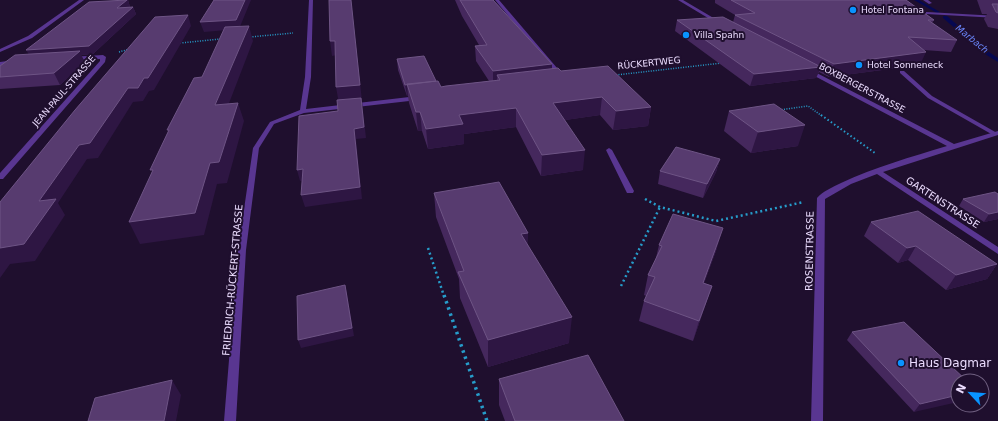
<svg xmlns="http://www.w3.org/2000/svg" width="998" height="421" viewBox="0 0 998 421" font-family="'DejaVu Sans',sans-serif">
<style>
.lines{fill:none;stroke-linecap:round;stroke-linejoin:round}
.stream{fill:#060851;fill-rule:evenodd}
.path-far3{stroke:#269cca;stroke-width:1.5;stroke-dasharray:1 1.5;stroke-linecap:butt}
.path-far2{stroke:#269cca;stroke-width:2;stroke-dasharray:1.5 2.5;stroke-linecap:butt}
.path-far1{stroke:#269cca;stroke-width:2.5;stroke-dasharray:2 3;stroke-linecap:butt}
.path{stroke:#269cca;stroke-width:3.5;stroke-dasharray:2.5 4;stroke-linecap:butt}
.service{fill:#593691;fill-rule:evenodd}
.minor{fill:#593691;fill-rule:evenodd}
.wall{fill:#45285d}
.shaded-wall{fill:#2e1643}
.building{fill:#573b6f;stroke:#6e5485}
.poi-dot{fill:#0993ff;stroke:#1f0f2e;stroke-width:1.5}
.labels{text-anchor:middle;stroke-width:4;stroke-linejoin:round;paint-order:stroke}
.far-poi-label{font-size:9px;fill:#ecddff;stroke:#1f0f2e;text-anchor:start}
.far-water-label{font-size:9px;font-style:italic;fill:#6b88ff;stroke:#1f0f2e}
.far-street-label{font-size:9px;fill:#ecddff;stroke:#1f0f2e}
.street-label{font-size:10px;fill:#ecddff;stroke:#1f0f2e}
.near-poi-label{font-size:12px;fill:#ecddff;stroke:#1f0f2e;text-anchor:start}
</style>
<rect width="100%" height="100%" fill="#1f0f2e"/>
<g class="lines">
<path class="stream" d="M914 0H919L940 12 937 13Z
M943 16H947L989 52 998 58V62L985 54 943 18Z"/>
<path class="path-far3" d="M250 37 293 33
M180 43 221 39
M119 52 130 49
M616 75 722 63
M779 110 808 106 822 116"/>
<path class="path-far2" d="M821 115 875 153"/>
<path class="path-far1" d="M645 199 660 207 716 221 804 202
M428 248 444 296
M621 286 660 207"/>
<path class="path" d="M444 295 487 421"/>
<path class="service" d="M900 71H904L932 96 997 133 998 134 993 135 928 98 900 73Z
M609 148 612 150 634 191 633 193H627L626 191 606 150Z"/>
<path class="minor" d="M79 0H84L32 38 0 52V49L28 36Z
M309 0H313L311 77 306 109 418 96 421 98 418 100 304 113 274 124 259 148 246 250 236 421H224L238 250 253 148 270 122 300 110 305 77Z
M495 0H499L563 75V77H559Z
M678 0H683L722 23 718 24Z
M923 0H928L932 3 929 4Z
M927 12 998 16V18L926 14V12Z
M103 55 106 57 105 62 3 179H0V173L100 61V59L73 60 71 59V57Z
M15 60 18 62 17 63 0 66V62Z
M809 69 954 144 998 131V135L883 172 998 247V254L877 174 851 184 825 199 823 421H811L817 198C823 191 833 187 841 183 875 167 911 157 947 146L807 72 806 71Z"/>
</g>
<path class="wall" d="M128 0 130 7H133L136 14 93 54 81 55 85 62 60 85 0 89V66L29 54Z
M455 0H493L552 64V69L561 71 651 107 648 126 613 130 600 115 565 120 583 170 541 176 516 127 464 134V144L428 149 422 131H418L409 103 408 96H407L398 70 397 59 436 81 441 87 489 81 476 61 475 46 479 45 462 16Z
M715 0H906L934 20 932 23 957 40 951 52 924 50 920 65 829 77 819 72 816 78 750 86 675 31 677 20 733 22 735 15 715 3Z
M977 0H998V29L988 27 984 19 987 14H982Z
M729 111 798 146 751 153 724 131Z
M720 159 716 172 703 198 658 184 660 171Z
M434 193 528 233 527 243 569 343 488 367 460 298 459 279 436 217Z
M998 194V219L984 222 959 206 963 199Z
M871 222 997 264 987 279 946 290 908 260 898 263 864 236Z
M659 245 717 248 704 283 712 286 693 341 639 321 644 301 646 296 644 295 648 275 655 262Z
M852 332 967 381 914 412 847 340Z
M499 379 624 421H505L499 405Z"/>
<path class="shaded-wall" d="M128 0 130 7 120 15 117 8Z
M245 0H251L239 29 204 32 200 22Z
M351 0 362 101 366 138 356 139 362 199 305 207 301 195 360 187 339 104 336 87Z
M133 7 136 14 93 54 81 55 85 62 60 85 54 73 31 58 26 50Z
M188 15 191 26 154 90 149 91 143 101 133 102 98 158 87 159 58 203 65 215 35 261 10 264 0 278V248L39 201 79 145 128 88Z
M249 26 253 41 221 124 215 105Z
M330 41H335L337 55 332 56Z
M926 52 920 65 829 77 834 64Z
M552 64V80L497 75V86H493V71Z
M821 67 816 78 750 86 754 74Z
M407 84 408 96H407L405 85Z
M602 97 600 115 552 122 553 103Z
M238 103 244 121 227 183 217 184 204 235 140 244 129 222 210 163Z
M651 107 648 126 613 130 616 111Z
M516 108V127L464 134V144L428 149 426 129 459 115Z
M416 112H420L422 131H418Z
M805 125 798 146 751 153 758 132Z
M585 150 583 170 541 176 542 155Z
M720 159 716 172 703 198 707 184Z
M303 169 306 180 300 181 297 170Z
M998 212V219L984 222 989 214Z
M723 228 717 248 697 303 703 283Z
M528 233 527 258 521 234Z
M916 246 908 260 898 263 907 248Z
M997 264 987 279 946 290 956 275Z
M345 285 347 293 354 336 301 348 298 340Z
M712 286 705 306 693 341 699 321Z
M572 317 569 343 488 367V340Z
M172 380 181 395 176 421H164Z
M958 395V402L914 412 920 404Z"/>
<path class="building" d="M127 0 117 8 133 7 89 46 26 50 89 2Z
M214 0H245L236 20 200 22Z
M329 0H351L360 85 336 87 335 41H330Z
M460 0H493L552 64 493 71 475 46 487 45Z
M731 0H906L934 20H928L957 40 908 37 926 52 834 64 735 15 755 13Z
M992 4H998V13L996 12Z
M188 15 148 78H144L138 88H128L90 143 79 145 39 201 56 199 24 244 0 248V202L75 110 155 17Z
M723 17 821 67 754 74 677 20Z
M249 26 215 105 238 103 219 162 210 163 195 213 129 222 153 170H150L169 130H167L194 78 202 77 225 27Z
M80 51 54 73 0 77V66L15 55Z
M424 56 436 81 405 85 397 59Z
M608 66 651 107 616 111 602 97 553 103 585 150 542 155 516 108 459 115 463 124 426 129 420 112H416L407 84 438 81 441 87 446 86 500 80 497 75 558 68 561 71Z
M361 98 364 127 354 129 360 187 301 195 303 169 297 170 299 116 338 111 337 100Z
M774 104 805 125 758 132 729 111Z
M676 147 720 159 707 184 660 171Z
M499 182 528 233 521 234 572 317 488 340 458 272 464 271 434 193Z
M995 192 998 194V212L989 214 963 199Z
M918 211 997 264 956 275 916 246 907 248 871 222Z
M673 214 723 228 703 283 712 286 699 321 644 301 655 277 648 275 662 246 659 245Z
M345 285 352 328 298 340 297 296Z
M904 322 967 381H958V395L920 404 852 332Z
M588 355 624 421H515L499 379Z
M172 380 164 421H88L95 398Z"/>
<g class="poi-dot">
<circle cx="853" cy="10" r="4"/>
<circle cx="686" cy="35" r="4"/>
<circle cx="859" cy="65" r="4"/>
<circle cx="901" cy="363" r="4"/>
</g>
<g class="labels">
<g class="far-poi-label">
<text x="861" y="13">Hotel Fontana</text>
<text x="694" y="38">Villa Spahn</text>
<text x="867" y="68">Hotel Sonneneck</text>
</g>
<g class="far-water-label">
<text transform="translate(972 39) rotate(39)" y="3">Marbach</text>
</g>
<g class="far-street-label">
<text transform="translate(649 63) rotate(-6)" y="3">RÜCKERTWEG</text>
<text transform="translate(862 88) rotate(28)" y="3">BOXBERGERSTRASSE</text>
<text transform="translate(64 91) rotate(-49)" y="3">JEAN-PAUL-STRASSE</text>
</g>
<g class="street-label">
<text transform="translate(943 202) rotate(33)" y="4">GARTENSTRASSE</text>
<text transform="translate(809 251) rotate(-89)" y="4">ROSENSTRASSE</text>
<text transform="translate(232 280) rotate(-85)" y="4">FRIEDRICH-RÜCKERT-STRASSE</text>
</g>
<g class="near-poi-label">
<text x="909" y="367">Haus Dagmar</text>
</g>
</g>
<g transform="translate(970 393) rotate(296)"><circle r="19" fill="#1f0f2e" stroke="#716182"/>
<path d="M0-3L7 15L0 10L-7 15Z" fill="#0993ff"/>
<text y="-6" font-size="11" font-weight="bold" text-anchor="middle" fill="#ecddff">N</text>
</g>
</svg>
